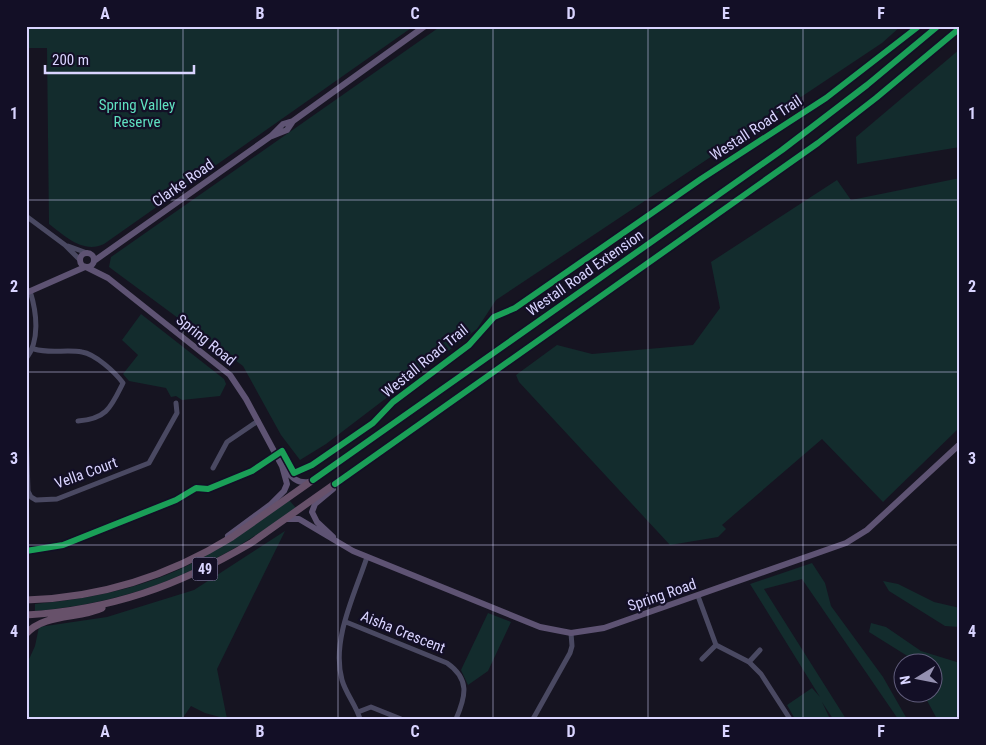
<svg xmlns="http://www.w3.org/2000/svg" width="986" height="745" viewBox="0 0 986 745" font-family="'Roboto Condensed',sans-serif">
<style>
.green{fill:#132c2d}
.lines{fill:none;stroke-linecap:round;stroke-linejoin:round}
.minor{stroke:#4a4962;stroke-width:5}
.major{stroke:#5e5373;stroke-width:6}
.highway{stroke:#67516a;stroke-width:7}
.cycleway-casing{stroke:#130f26;stroke-width:9}
.cycleway{stroke:#1a9f57;stroke-width:6}
.grid{fill:none;stroke:#d9d4ff;stroke-width:1;stroke-opacity:0.55}
.labels{text-anchor:middle;stroke-width:4.5;stroke-linejoin:round;paint-order:stroke}
.shield{fill:#130f26;stroke:#9e99be;stroke-width:1}
.shield-label{font-size:14px;font-weight:bold;fill:#d9d4ff}
.park-label{font-size:15px;fill:#5fe0c0;stroke:#130f26}
.street-label{font-size:15px;fill:#d9d4ff;stroke:#130f26}
.neatline{fill:none;stroke:#d9d4ff;stroke-width:2}
.grid-label{font-size:16px;text-anchor:middle;font-weight:bold;fill:#d9d4ff}
</style>
<rect width="100%" height="100%" fill="#161421"/>
<path class="green" d="M26 26H414L104 244C83 254 65 236 49 224L47 48H26Z
M441 26H901L882 43 496 300 477 329 326 444 300 460 281 435 243 366 109 267 111 257Z
M960 49V147L857 164 856 137Z
M960 178V427L883 502 822 439 722 525 726 529 718 537 670 545 519 382 516 375 557 345 592 354 693 345 720 308 711 262 837 180 851 200Z
M141 314 224 379 226 384 220 396 182 400 176 396 171 397 166 388 129 381 123 374 138 355 122 340Z
M289 500 296 508C212 568 138 602 35 611V604C95 598 157 586 210 553 237 537 263 518 289 500Z
M285 531 217 669 227 719 205 713 191 706 182 719H26V666L35 646 39 627 107 617 194 590Z
M812 563 825 583 831 606 883 677 907 719H898L802 579 764 589 846 719H833L822 702 830 719H795L787 705 812 688 820 697 750 584Z
M883 581 898 584 934 602 960 608V627L945 626 889 591Z
M488 613 511 622 488 671 468 685 461 670Z
M871 623 886 627 921 651 960 663V719H937L923 693 934 692V662H917L869 632Z"/>
<g class="lines">
<path class="minor" d="M26 216 65 245 80 260
M68 246 87 253
M34 349C50 354 66 349 82 352 95 354 115 372 123 383 111 407 107 419 78 421
M26 359C40 341 37 313 30 291
M26 430 28 491 31 497 36 500 57 499 149 463 177 413 176 403
M213 468 227 442 258 421
M698 596 716 645 749 662 761 674 790 719
M346 622 447 663C470 679 466 696 456 719
M702 659 716 645
M749 662 760 650
M358 712 371 707 401 719
M360 719C356 705 346 694 342 680 331 640 355 594 367 557
M533 719 570 653 572 646 571 633"/>
<path class="major" d="M272 136 287 130 293 121 425 26
M80 260a7 7 0 1 1 14 0a7 7 0 1 1-14 0Z
M94 261 271 136 283 124 293 121
M86 267 108 278 230 375 246 399 282 466 287 484 284 491 270 505 228 536
M26 293 85 267
M283 467C291 476 296 484 309 482
M286 519H299L353 551 540 627 571 633 604 628 846 543 867 530 960 444
M333 537 317 522 312 512 315 504 333 489"/>
<path class="highway" d="M26 600C100 598 169 576 232 537L782 150 867 85 938 26
M26 615C111 610 178 586 251 543L818 143 876 98 960 28
M26 634C44 613 79 619 102 608"/>
<defs>
<path id="cycleway" d="M313 480 782 150 867 85 938 26
M335 484 818 143 876 98 960 28
M26 551 63 545 176 500 196 488 208 489 252 471 282 451 294 473 312 465 373 423 393 402 469 345 494 317 515 308 701 179 826 98 919 26"/>
</defs>
<use href="#cycleway" class="cycleway-casing"/>
<use href="#cycleway" class="cycleway"/>
</g>
<path class="grid" d="M183 26V719M338 26V719M493 26V719M648 26V719M803 26V719M26 200H960M26 372H960M26 545H960"/>
<g class="labels">
<rect class="shield" x="192.5" y="557.5" width="25" height="23" rx="4"/>
<g class="shield-label">
<text x="205" y="574">49</text>
</g>
<g class="park-label">
<text x="137" y="110">Spring Valley<tspan x="137" dy="17">Reserve</tspan></text>
</g>
<g class="street-label">
<text transform="translate(756 128) rotate(-33)" y="5">Westall Road Trail</text>
<text transform="translate(183 183) rotate(-35)" y="5">Clarke Road</text>
<text transform="translate(585 273) rotate(-35)" y="5">Westall Road Extension</text>
<text transform="translate(206 340) rotate(39)" y="5">Spring Road</text>
<text transform="translate(425 361) rotate(-39)" y="5">Westall Road Trail</text>
<text transform="translate(86 473) rotate(-20)" y="5">Vella Court</text>
<text transform="translate(662 595) rotate(-19)" y="5">Spring Road</text>
<text transform="translate(403 632) rotate(22)" y="5">Aisha Crescent</text>
</g>
</g>
<rect width="986" height="745" fill="none" stroke="#130f26" stroke-width="55"/>
<g transform="translate(918 678) rotate(260)"><circle r="24" fill="#130f26" stroke="#625e7d"/>
<path d="M0-4L9 19L0 12L-9 19Z" fill="#9591b1"/>
<text y="-8" font-size="14" font-weight="bold" text-anchor="middle" fill="#d9d4ff">N</text>
</g>
<path d="M45 65v8h149v-8" fill="none" stroke="#d9d4ff" stroke-width="2.5"/>
<text x="52" y="65" font-size="15" fill="#d9d4ff" stroke="#130f26" stroke-width="4" paint-order="stroke">200 m</text>
<rect x="28" y="28" width="930" height="690" class="neatline"/>
<g class="grid-label">
<text x="105" y="19">A</text>
<text x="260" y="19">B</text>
<text x="415" y="19">C</text>
<text x="571" y="19">D</text>
<text x="726" y="19">E</text>
<text x="881" y="19">F</text>
<text x="14" y="119">1</text>
<text x="972" y="119">1</text>
<text x="14" y="292">2</text>
<text x="972" y="292">2</text>
<text x="14" y="464">3</text>
<text x="972" y="464">3</text>
<text x="14" y="637">4</text>
<text x="972" y="637">4</text>
<text x="105" y="737">A</text>
<text x="260" y="737">B</text>
<text x="415" y="737">C</text>
<text x="571" y="737">D</text>
<text x="726" y="737">E</text>
<text x="881" y="737">F</text>
</g>
</svg>
